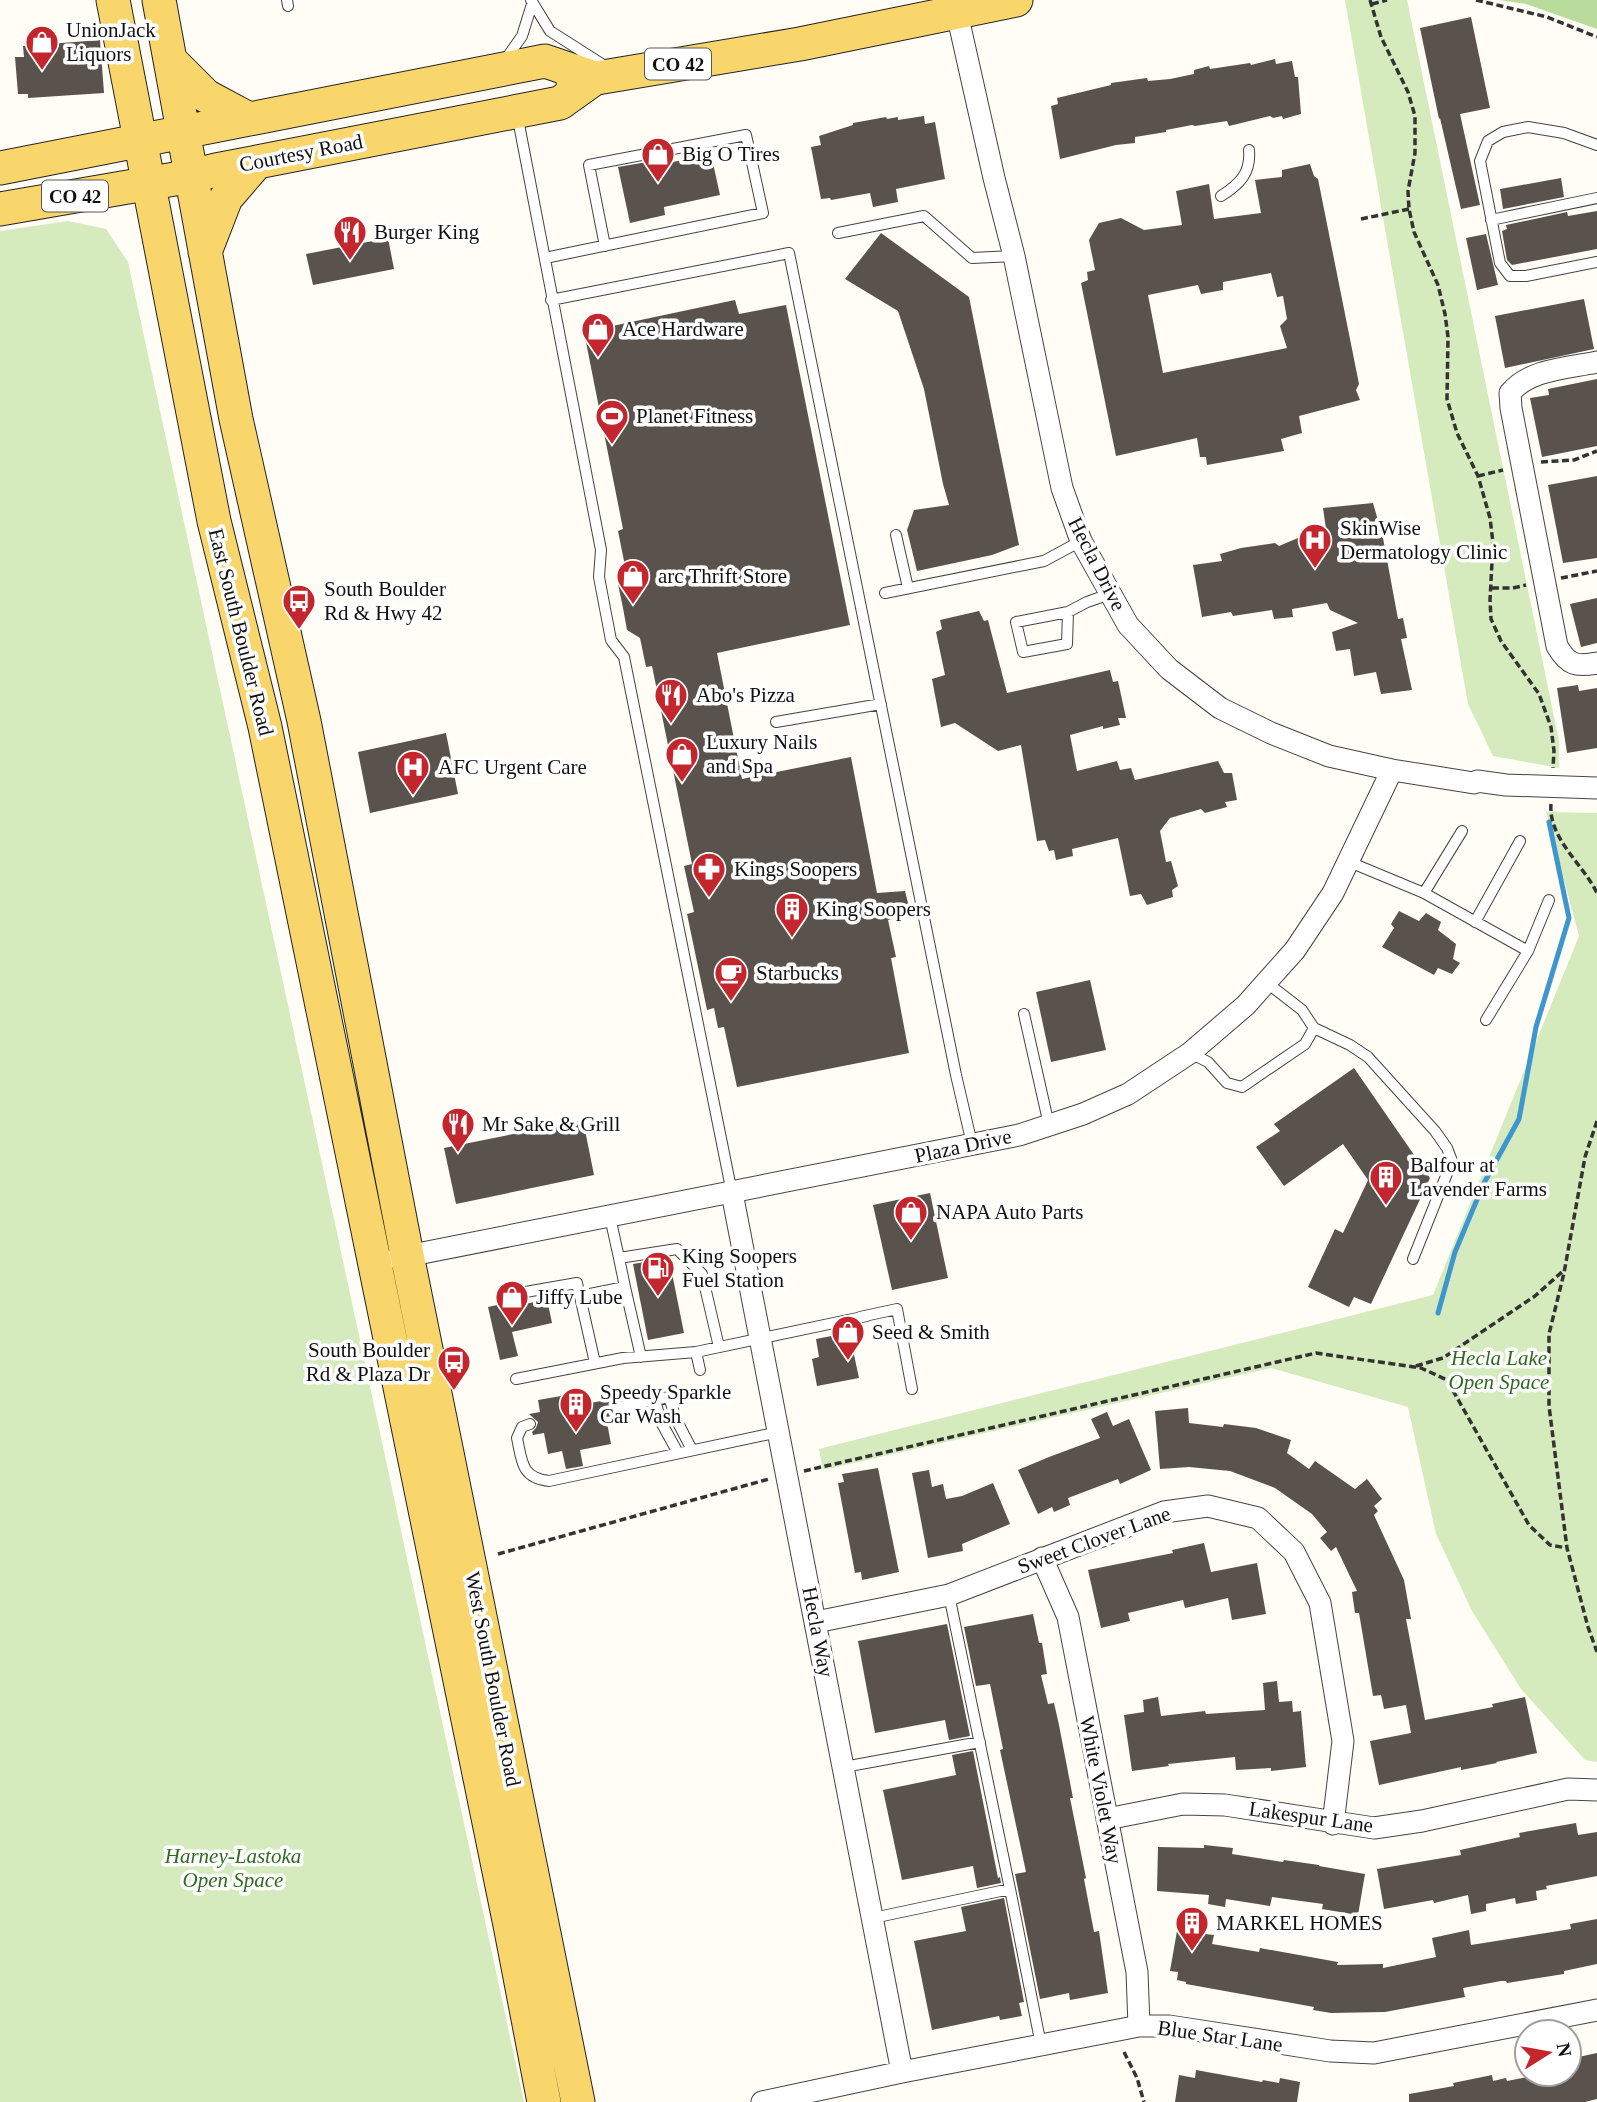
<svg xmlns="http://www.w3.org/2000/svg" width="1597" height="2102" viewBox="0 0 1597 2102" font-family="'Times New Roman',serif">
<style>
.green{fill:#d5ebbd}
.forest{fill:#b9dc9c}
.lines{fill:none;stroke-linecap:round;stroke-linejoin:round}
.stream{stroke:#3f96cf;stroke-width:5}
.building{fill:#5a524d;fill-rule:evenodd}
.service-casing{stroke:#444;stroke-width:12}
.minor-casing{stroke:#444;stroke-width:23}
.primary-casing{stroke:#222;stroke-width:35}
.path{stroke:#333;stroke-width:3.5;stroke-dasharray:7 3.5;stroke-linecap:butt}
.service{stroke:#fff;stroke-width:10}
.minor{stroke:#fff;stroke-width:21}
.primary{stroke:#f9d66b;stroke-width:33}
.labels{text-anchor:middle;stroke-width:7;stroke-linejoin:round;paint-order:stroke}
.shield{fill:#fff;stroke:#585858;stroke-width:2}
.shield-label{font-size:19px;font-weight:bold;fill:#111}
.poi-label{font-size:21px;fill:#111;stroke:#fff;text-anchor:start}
.street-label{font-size:21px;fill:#111;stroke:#fff}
.park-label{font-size:21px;font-style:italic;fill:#2f6b1f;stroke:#fff}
</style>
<rect width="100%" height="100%" fill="#fffdf5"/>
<path class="green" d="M1345 0H1407L1559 741V768L1493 756 1468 704Z
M68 221 106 229 128 262 524 2102H0V231Z
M1546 812 1597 813V1762L1585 1760 1521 1689 1472 1611 1436 1534 1408 1407 1271 1368 823 1470 819 1449 1433 1295 1579 936Z"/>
<path class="forest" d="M1499 0H1597V29L1526 4Z"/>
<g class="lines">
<path class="stream" d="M1438 1313 1455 1252 1484 1183 1519 1119 1536 1027 1569 918 1549 822"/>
</g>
<path class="building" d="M1471 17 1490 108 1460 114 1480 205 1461 209 1440 118 1439 119 1420 28Z
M100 40 104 93 28 98V94H18L15 57H24L23 46Z
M1275 59 1276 64 1292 61 1295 77H1298L1301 114 1283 119 1282 116 1273 118 1270 116 1229 126 1227 121 1195 126 1192 125 1166 130V132L1135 137V143L1116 145 1060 159 1051 106 1058 104 1057 98 1111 85V83L1147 78 1148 81 1170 79 1194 74V70L1209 66 1210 69 1250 63 1251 65Z
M924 116 925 124 935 122 945 179 896 189 898 202 873 207 870 193 831 200 830 198 821 199 811 147 821 145 819 136 853 125V123L886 117 887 119 898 117V120Z
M711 154 720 195 664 207 665 215 630 223 618 167 653 161 654 166Z
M1310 164 1314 176 1318 179 1359 384 1356 390 1360 400 1299 416 1302 433 1281 439 1284 451 1207 465 1206 457H1200L1197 438 1116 456 1081 283 1088 280 1087 272 1095 270 1089 240 1099 223 1121 218 1144 230 1182 225 1176 191 1209 184 1214 219 1261 213 1255 180 1282 177V170ZM1271 273 1277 297 1283 296 1287 319 1280 326 1287 348 1163 373 1148 295 1198 285 1201 294 1223 290V282Z
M1561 178 1564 197 1503 209 1500 189Z
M1597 211V249L1512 265 1507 260 1502 231 1507 229 1506 225 1567 212 1568 216Z
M881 233 969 297 1019 545 992 555 917 571 907 530 914 510 949 505 943 484 924 389 898 311 845 279Z
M1486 234 1498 285 1477 290 1466 238Z
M388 238 394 269 313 285 306 254Z
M1584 299 1594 349 1505 368 1495 316Z
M735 300 739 314 786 305 850 625 717 653 742 779 851 757 877 893 905 891 911 915 888 920 896 957 891 958 909 1053 737 1087 724 1027 718 1028 714 1008 707 1010 687 914 694 912 684 866 692 864 652 666 646 667 640 638 627 630 623 608 618 584 626 571 618 531 623 529 584 332Z
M1597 379V446L1542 457 1530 398 1549 395 1548 389Z
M1597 476V558L1563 563 1548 485Z
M1373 503 1383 538 1398 619 1403 618 1407 638 1401 639 1412 690 1381 694 1376 672 1354 676 1350 649 1336 651 1332 632 1358 623 1330 610 1327 603 1292 609 1293 617 1274 619 1272 610 1233 616 1231 612 1202 617 1193 565 1222 561 1220 554 1241 548 1275 543 1279 546 1298 538 1327 536 1323 508Z
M1597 598V643L1581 647 1570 604Z
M979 611 984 621 988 620 1007 693 1110 670 1113 682 1118 681 1126 718H1118L1120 725 1103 729V726L1070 735 1077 771 1117 761 1120 770 1131 768 1135 780 1218 761 1224 773H1232L1237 800 1225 802 1227 807 1205 813 1201 809 1170 818 1160 831 1166 862 1171 861 1178 886 1172 890 1173 897 1147 905 1141 894 1130 896 1118 838 1072 849 1073 856 1056 860 1054 850 1049 851 1045 840 1037 841 1021 745 998 751 955 723 941 727 932 679 945 675 936 632 942 629 940 620Z
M1578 685 1579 691 1597 688V748L1567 753 1557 688Z
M446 733 458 794 370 813 358 752Z
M1399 911 1419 921 1426 913 1441 922 1438 930 1456 944 1453 959 1460 963 1452 974 1438 968 1434 975 1382 947 1394 928 1391 924Z
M1090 980 1106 1050 1051 1062 1036 992Z
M1354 1068 1430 1178 1371 1304 1354 1297 1349 1307 1308 1287 1335 1229 1343 1233 1368 1180 1343 1144 1284 1186 1256 1147 1280 1131 1274 1124Z
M583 1120 594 1175 456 1204 444 1148Z
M930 1193 948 1278 892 1290 873 1205Z
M669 1258 684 1333 648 1340 633 1264Z
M547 1299 552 1323 512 1332 518 1356 500 1360 488 1307 506 1303 508 1308Z
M852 1332 855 1350H853L859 1378 817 1386 812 1359 819 1357 816 1339Z
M567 1395 569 1407 617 1398 612 1404 611 1408 614 1413 618 1415 606 1417 611 1444 580 1450 583 1466 566 1469 562 1451 548 1454 544 1433 533 1435 532 1432 536 1428 538 1422 529 1414 540 1412 538 1400Z
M1188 1408 1189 1423 1223 1427 1224 1424 1256 1428 1291 1440 1287 1453 1309 1469 1315 1461 1355 1489 1367 1479 1382 1499 1374 1506 1378 1511 1374 1515 1404 1580 1411 1619H1406L1425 1720 1493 1707 1492 1704 1525 1697 1537 1753 1496 1762 1497 1763 1461 1770V1767L1379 1785 1370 1741 1411 1733 1406 1705 1384 1709 1381 1695 1373 1696 1359 1613H1355L1352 1592 1357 1591 1336 1547 1331 1551 1320 1538 1327 1532 1312 1514 1275 1488 1230 1471 1189 1467 1160 1469 1155 1411Z
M1107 1412 1113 1426 1129 1419 1151 1470 1120 1484 1118 1479 1068 1498 1070 1505 1054 1512 1052 1507 1038 1514 1018 1470 1049 1457 1100 1438 1091 1419Z
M878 1468 899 1572 862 1580 861 1572 855 1573 838 1483 844 1482 842 1474Z
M929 1470 932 1487 943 1484 946 1499 962 1496 993 1483 1010 1524 962 1544 963 1551 928 1558 912 1473Z
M1204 1543 1211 1572 1257 1563 1266 1614 1232 1620 1228 1598 1185 1608 1183 1600 1128 1613 1130 1621 1101 1628 1088 1570 1173 1553 1172 1550Z
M1033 1614 1039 1643H1042L1047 1674 1041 1675 1048 1704 1054 1703 1059 1725 1073 1798H1070L1086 1878 1084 1879 1094 1932 1099 1931 1108 1993 1070 2000 1069 1993 1040 1999 1015 1874 1026 1872 1000 1750 1003 1749 990 1684 976 1686 964 1627Z
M947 1624 970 1736 949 1740 945 1720 875 1733 858 1641Z
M1277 1681 1279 1702 1292 1701 1293 1712 1301 1711 1306 1767 1271 1771V1768L1236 1770 1235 1757 1168 1764 1169 1766 1132 1771 1124 1715 1144 1712 1143 1700 1158 1697 1161 1716 1205 1711 1206 1714 1265 1710 1263 1683Z
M973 1751 998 1878 1000 1877 1001 1883 977 1888 973 1866 902 1880 883 1790 956 1775 952 1755Z
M1576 1823 1578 1835 1597 1832V1876L1546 1886 1547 1889 1536 1891 1537 1900 1516 1904 1515 1898 1486 1904V1911L1471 1914 1468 1895 1434 1903 1433 1900 1384 1909 1377 1869 1461 1855 1460 1850 1520 1837 1519 1833Z
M1204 1845 1233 1848 1232 1854 1283 1862 1284 1860 1319 1865V1866L1365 1874 1358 1915 1322 1909 1323 1904 1272 1897 1270 1906 1226 1899 1225 1907 1208 1904 1209 1895 1157 1891 1158 1847 1204 1848Z
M1004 1898 1024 2002 1019 2003 1022 2016 1000 2020 999 2016 932 2030 914 1941 966 1931 961 1907Z
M1597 1919V1964L1564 1971V1974L1507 1983 1506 1981H1501L1463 1988 1465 1997 1385 2012 1331 2013 1313 2010 1314 2007 1186 1984V1982L1177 1980 1178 1972 1170 1971 1177 1931 1214 1935 1212 1944 1259 1952 1260 1948 1338 1962 1337 1965 1383 1964V1968L1436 1957 1432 1938 1469 1930 1471 1945 1571 1929 1570 1924Z
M1597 2053V2099L1585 2102H1409V2094L1454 2086 1453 2083 1492 2075 1493 2081 1506 2078 1507 2081 1542 2074H1569V2059Z
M1196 2070 1262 2082 1263 2080 1279 2083 1280 2078 1300 2082 1297 2102H1175L1179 2075 1195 2078Z"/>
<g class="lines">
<defs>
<path id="service" d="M287 0 288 6
M531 0 550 31 608 68
M503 63 522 36 532 4
M517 114 601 550 599 577 611 640 624 657 732 1193
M1597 145 1564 133 1528 127 1503 132 1488 141 1480 161 1500 263 1510 276H1526L1597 262
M1221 196C1240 184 1251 173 1249 150
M1491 220 1597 198
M838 233 924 216 972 258 1014 256
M545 258 763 213 746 135 589 165 605 246
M551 300 789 253 956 1075 972 1144
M896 535 908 588
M885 593 1044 561 1081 541
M1068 612 1067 644 1023 652 1016 622 1068 612 1087 602 1110 594
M776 722 881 704
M1347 861 1424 893 1528 951 1486 1020
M1424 893 1462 831
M1475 922 1520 841
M1528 951 1549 900
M1024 1014 1049 1125
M1314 1028 1350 1045 1368 1057 1435 1131 1447 1148 1452 1161 1413 1259
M1190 1053 1208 1062 1227 1083 1242 1087 1305 1044 1314 1028 1302 1010 1266 982
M610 1217 619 1258 677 1249 702 1274 719 1347
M619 1258 625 1287
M514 1294 577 1283 595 1363
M580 1296 625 1287 641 1357
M860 1317 897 1309 912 1389
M696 1352 700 1370
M516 1379 623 1358 696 1352 867 1316
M655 1400 661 1422 678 1453
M619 1407 669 1397 676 1419 692 1450
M530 1424 522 1427 517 1438C522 1461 521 1478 549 1481L779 1432
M949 1595 1010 1889
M844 1767 980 1742
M873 1918 1010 1889 1041 2045"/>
<path id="minor" d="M954 0 994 178 1014 256 1062 488 1081 541 1128 625 1169 669 1220 708 1271 733 1329 756 1392 770 1474 783 1477 781 1506 785 1597 788
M1597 362C1569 368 1529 369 1510 393L1511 408 1557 646C1568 665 1576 667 1597 663
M732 1193 902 2072
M397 1258 1019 1135 1083 1114 1128 1094 1190 1053 1246 1005 1295 950 1333 893 1392 770
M1042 1558 1068 1617 1137 1972 1139 2026
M816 1622 949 1595 1164 1512 1208 1506 1258 1518 1294 1552 1320 1603 1343 1741 1333 1824
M1107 1819 1183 1804 1225 1805 1374 1828 1422 1821 1568 1789 1597 1790
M762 2102 902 2072 1139 2026H1169L1330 2051 1374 2053 1597 2010"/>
<path id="primary" d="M113 0 214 521 265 727 510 1925 544 2102
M159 0 236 419 304 721 407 1255 578 2102
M171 61 206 96 249 119
M573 82 800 44 1016 0
M0 168 545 61 595 78
M0 209 192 176 216 170 560 103 595 78
M205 252 226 198 257 162"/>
</defs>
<use href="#service" class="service-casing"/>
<use href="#minor" class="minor-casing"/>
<use href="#primary" class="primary-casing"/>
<path class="path" d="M1370 0 1381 37 1408 92 1415 116V153L1408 191 1409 209 1414 232 1438 285 1445 314 1448 337 1447 399 1457 433 1478 476 1490 518 1493 543 1490 600 1491 619 1501 641 1539 694 1551 727 1554 751 1553 768
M1476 0 1547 17 1597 37
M1372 4 1387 0
M1361 219 1409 209
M1541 462 1574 460 1597 451
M1478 476 1503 470
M1561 578 1597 571
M1492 588H1513L1526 585
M1551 804C1548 838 1583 864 1597 893
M1597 1121 1585 1157 1564 1273 1549 1334V1406L1567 1548 1588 1627 1597 1652
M1416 1366 1443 1358 1535 1296 1563 1271
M804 1471 1316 1353 1421 1368 1447 1380 1529 1525 1550 1545 1567 1548
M498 1554 769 1479
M1124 2052 1137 2078 1144 2102"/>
<use href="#service" class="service"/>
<use href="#minor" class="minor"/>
<use href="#primary" class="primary"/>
</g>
<defs>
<symbol id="shop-pin" viewBox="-11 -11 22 30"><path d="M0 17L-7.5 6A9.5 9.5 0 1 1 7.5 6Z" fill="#c4262e" stroke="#fff"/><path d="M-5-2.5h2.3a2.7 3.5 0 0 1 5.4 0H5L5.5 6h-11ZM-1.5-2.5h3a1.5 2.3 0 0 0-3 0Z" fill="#fff"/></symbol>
<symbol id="restaurant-pin" viewBox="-11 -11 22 30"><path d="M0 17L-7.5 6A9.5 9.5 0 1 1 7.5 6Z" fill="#c4262e" stroke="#fff"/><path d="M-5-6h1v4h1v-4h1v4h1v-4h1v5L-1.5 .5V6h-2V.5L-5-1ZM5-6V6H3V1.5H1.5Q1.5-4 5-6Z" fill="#fff"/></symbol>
<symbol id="stadium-pin" viewBox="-11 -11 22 30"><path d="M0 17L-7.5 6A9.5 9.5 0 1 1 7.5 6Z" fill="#c4262e" stroke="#fff"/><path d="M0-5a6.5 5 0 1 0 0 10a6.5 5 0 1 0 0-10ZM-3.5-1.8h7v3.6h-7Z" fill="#fff"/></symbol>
<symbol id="hospital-pin" viewBox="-11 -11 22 30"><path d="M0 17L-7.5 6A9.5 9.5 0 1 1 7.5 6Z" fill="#c4262e" stroke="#fff"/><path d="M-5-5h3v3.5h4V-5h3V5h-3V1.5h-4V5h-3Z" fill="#fff"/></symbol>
<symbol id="bus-pin" viewBox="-11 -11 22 30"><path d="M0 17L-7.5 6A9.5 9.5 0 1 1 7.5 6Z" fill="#c4262e" stroke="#fff"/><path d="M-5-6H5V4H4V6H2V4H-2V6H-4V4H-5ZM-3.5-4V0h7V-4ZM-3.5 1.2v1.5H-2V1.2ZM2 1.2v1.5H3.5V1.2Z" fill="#fff"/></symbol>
<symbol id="pharmacy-pin" viewBox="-11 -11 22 30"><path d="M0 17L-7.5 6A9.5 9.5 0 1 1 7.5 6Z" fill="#c4262e" stroke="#fff"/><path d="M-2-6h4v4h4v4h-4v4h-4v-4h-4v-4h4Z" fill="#fff"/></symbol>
<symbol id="building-pin" viewBox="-11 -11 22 30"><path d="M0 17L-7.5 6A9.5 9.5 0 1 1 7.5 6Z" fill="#c4262e" stroke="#fff"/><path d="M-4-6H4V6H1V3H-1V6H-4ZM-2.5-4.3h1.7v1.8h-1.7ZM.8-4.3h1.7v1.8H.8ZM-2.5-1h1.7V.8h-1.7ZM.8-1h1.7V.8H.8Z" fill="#fff"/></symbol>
<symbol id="cafe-pin" viewBox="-11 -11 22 30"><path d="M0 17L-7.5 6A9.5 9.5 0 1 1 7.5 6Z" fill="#c4262e" stroke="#fff"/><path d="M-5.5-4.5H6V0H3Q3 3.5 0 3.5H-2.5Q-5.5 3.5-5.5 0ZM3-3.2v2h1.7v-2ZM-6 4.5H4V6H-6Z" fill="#fff"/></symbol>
<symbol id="fuel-pin" viewBox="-11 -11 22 30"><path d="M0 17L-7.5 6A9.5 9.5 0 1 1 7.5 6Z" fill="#c4262e" stroke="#fff"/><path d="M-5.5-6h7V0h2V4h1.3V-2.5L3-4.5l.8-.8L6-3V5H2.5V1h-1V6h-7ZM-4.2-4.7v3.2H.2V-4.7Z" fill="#fff"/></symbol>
</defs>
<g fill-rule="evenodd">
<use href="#shop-pin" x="23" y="23" width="38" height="52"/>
<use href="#shop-pin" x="639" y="135" width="38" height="52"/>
<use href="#restaurant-pin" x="331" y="213" width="38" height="52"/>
<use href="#shop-pin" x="579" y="310" width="38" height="52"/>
<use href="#stadium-pin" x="593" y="397" width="38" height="52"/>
<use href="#hospital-pin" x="1296" y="521" width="38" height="52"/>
<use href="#shop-pin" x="614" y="557" width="38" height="52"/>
<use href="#bus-pin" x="280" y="582" width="38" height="52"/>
<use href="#restaurant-pin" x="652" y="676" width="38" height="52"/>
<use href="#shop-pin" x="663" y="735" width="38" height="52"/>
<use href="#hospital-pin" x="394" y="748" width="38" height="52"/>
<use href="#pharmacy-pin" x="690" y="850" width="38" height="52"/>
<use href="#building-pin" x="773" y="890" width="38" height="52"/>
<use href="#cafe-pin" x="712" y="954" width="38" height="52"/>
<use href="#restaurant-pin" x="439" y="1105" width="38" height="52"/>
<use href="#building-pin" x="1367" y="1158" width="38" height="52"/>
<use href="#shop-pin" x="892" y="1193" width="38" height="52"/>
<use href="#fuel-pin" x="639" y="1249" width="38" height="52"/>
<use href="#shop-pin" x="493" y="1278" width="38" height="52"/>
<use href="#shop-pin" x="829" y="1313" width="38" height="52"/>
<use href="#bus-pin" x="435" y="1343" width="38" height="52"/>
<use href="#building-pin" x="557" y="1385" width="38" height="52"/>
<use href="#building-pin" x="1173" y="1904" width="38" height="52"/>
</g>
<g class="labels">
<g class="shield">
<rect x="645" y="48.5" width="66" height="31" rx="5"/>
<rect x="42" y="180.5" width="66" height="31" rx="5"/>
</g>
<g class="shield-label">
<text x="678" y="71">CO 42</text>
<text x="75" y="203">CO 42</text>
</g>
<g class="poi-label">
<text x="66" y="37">UnionJack<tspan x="66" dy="24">Liquors</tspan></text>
<text x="682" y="161">Big O Tires</text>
<text x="374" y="239">Burger King</text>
<text x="622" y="336">Ace Hardware</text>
<text x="636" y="423">Planet Fitness</text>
<text x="1340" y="535">SkinWise<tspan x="1340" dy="24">Dermatology Clinic</tspan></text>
<text x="658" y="583">arc Thrift Store</text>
<text x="324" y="596">South Boulder<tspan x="324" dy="24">Rd &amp; Hwy 42</tspan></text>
<text x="696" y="702">Abo's Pizza</text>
<text x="706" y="749">Luxury Nails<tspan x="706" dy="24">and Spa</tspan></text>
<text x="438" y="774">AFC Urgent Care</text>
<text x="734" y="876">Kings Soopers</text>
<text x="816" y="916">King Soopers</text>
<text x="756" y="980">Starbucks</text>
<text x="482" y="1131">Mr Sake &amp; Grill</text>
<text x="1410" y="1172">Balfour at<tspan x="1410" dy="24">Lavender Farms</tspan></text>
<text x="936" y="1219">NAPA Auto Parts</text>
<text x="682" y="1263">King Soopers<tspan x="682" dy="24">Fuel Station</tspan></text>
<text x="536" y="1304">Jiffy Lube</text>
<text x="872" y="1339">Seed &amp; Smith</text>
<text x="430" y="1357" text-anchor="end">South Boulder<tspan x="430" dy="24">Rd &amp; Plaza Dr</tspan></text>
<text x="600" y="1399">Speedy Sparkle<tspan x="600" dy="24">Car Wash</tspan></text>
<text x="1216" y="1930">MARKEL HOMES</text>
</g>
<g class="street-label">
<text transform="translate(301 153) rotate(-11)" y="7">Courtesy Road</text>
<text transform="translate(1097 564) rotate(63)" y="7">Hecla Drive</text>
<text transform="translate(241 632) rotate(76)" y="7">East South Boulder Road</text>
<text transform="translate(963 1146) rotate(-12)" y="7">Plaza Drive</text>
<text transform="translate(1094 1540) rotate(-20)" y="7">Sweet Clover Lane</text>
<text transform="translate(818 1632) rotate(79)" y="7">Hecla Way</text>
<text transform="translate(493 1679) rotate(79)" y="7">West South Boulder Road</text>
<text transform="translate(1101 1790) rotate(79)" y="7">White Violet Way</text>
<text transform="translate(1311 1817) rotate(8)" y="7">Lakespur Lane</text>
<text transform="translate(1220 2036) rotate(8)" y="7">Blue Star Lane</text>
</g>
<g class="park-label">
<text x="1499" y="1365">Hecla Lake<tspan x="1499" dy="24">Open Space</tspan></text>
<text x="233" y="1863">Harney-Lastoka<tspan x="233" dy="24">Open Space</tspan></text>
</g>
</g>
<g transform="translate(1548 2053) rotate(79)"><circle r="33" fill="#ffffff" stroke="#a0a0a0" stroke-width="2"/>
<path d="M0-5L12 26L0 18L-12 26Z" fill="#c4262e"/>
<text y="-10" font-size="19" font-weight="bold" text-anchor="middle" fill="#111111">N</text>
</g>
</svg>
